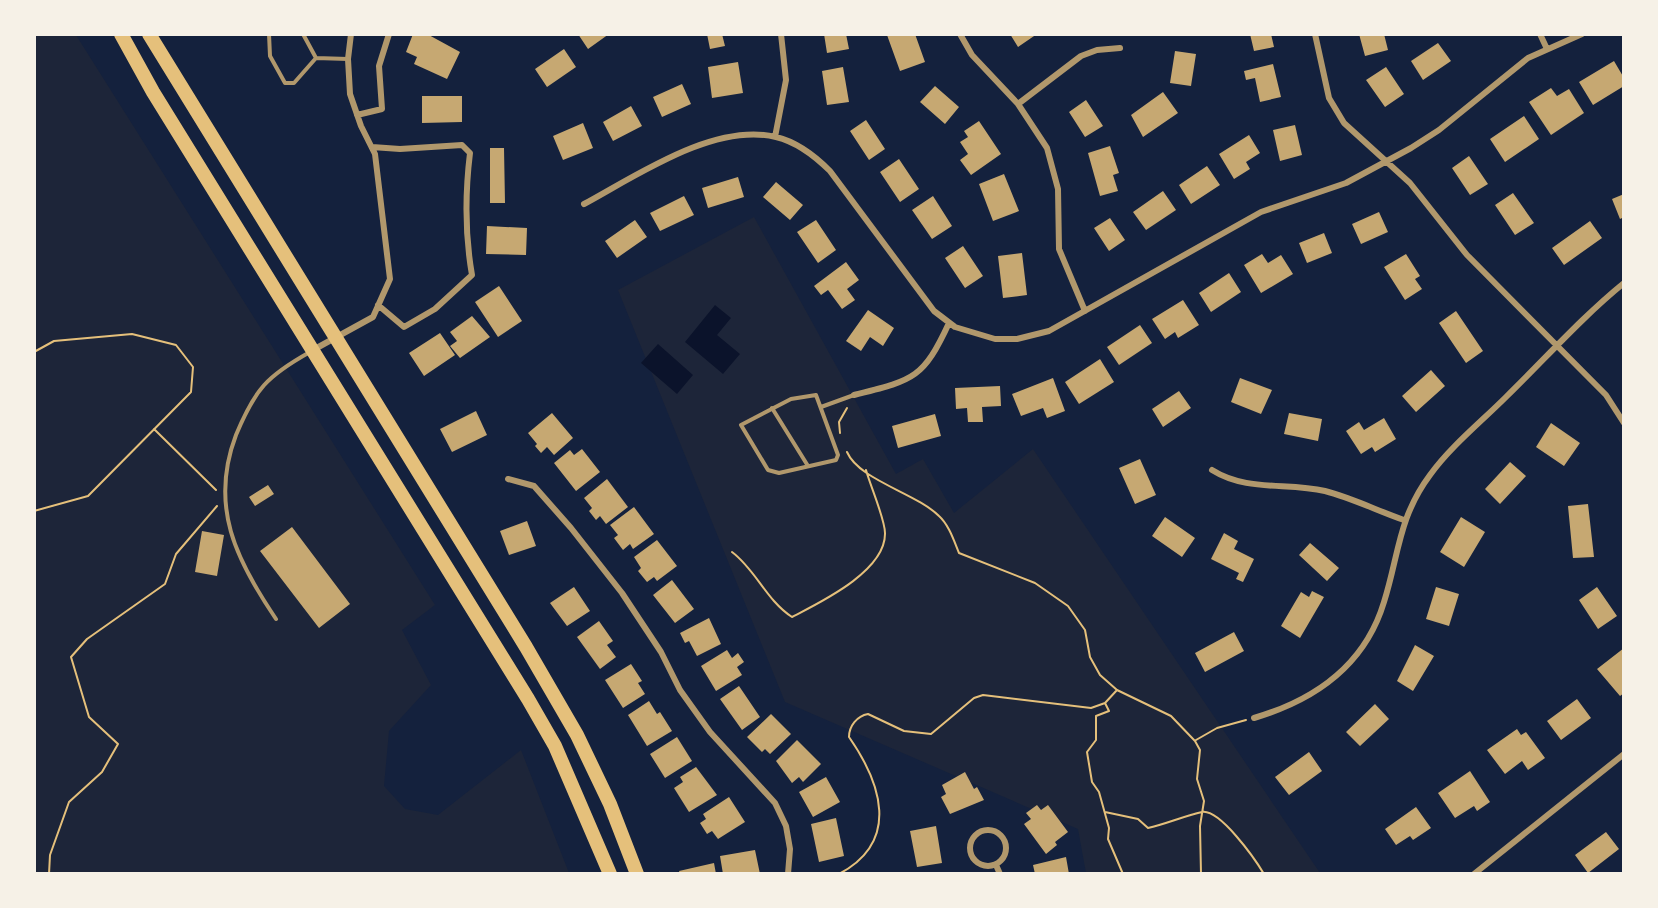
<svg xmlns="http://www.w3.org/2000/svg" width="1658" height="908" viewBox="0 0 1658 908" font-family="'Source Serif 4',serif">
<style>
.green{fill:#1d2539}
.water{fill:#0b132b}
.building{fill:#c6a872}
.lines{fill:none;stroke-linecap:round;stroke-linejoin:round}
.path{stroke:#e5c07b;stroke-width:2}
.service{stroke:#b1986c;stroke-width:4}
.minor{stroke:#b1986c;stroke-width:6}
.primary{stroke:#e5c07b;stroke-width:14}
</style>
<rect width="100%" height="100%" fill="#14213d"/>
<path class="green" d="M34 35H76L435 605 402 630 431 685 389 731 384 786 405 809 438 815 521 750 569 873H35Z
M754 217 896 474 923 459 954 513 1033 449 1320 873H1086L1078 829 785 702 618 290Z"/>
<path class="water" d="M715 305 731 318 717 335 740 354 723 374 685 342Z
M658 344 693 375 677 394 641 363Z"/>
<path class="building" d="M413 34H427L460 52 447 79 414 64 417 57 406 52Z
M578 34H609L588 49Z
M707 34H722L725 46 710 49Z
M824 34H846L849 49 827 53Z
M915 34 925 62 900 71 887 35Z
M1010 34H1037L1018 47Z
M1250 34H1271L1274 47 1254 51Z
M1359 34H1384L1388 50 1365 56Z
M1438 43 1451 61 1423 80 1411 61Z
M564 49 576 67 547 87 535 69Z
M1175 51 1196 54 1191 86 1170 83Z
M1614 61 1624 78V86L1593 105 1579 82Z
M738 62 743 93 712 98 708 67Z
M1273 64 1281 97 1260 102 1255 78 1246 80 1244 71Z
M843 67 849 102 827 105 822 71Z
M1386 67 1404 94 1385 107 1366 80Z
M682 84 691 104 662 117 653 97Z
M935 86 959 107 945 124 920 102Z
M1551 88 1557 96 1569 89 1584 113 1551 135 1529 102Z
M1163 92 1178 113 1143 137 1131 115Z
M422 96H462V122L422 123Z
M1086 100 1103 126 1085 137 1069 112Z
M631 106 642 126 613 141 603 122Z
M1524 116 1539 139 1505 162 1490 139Z
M866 120 885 149 869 160 850 131Z
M979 121 1001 154 971 175 960 160 968 154 960 142 968 137 964 131Z
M583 123 593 148 563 160 553 136Z
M1295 125 1302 155 1280 161 1273 130Z
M1249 135 1260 153 1246 162 1250 169 1234 179 1219 154Z
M1110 146 1119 173 1113 175 1118 191 1100 196 1088 153Z
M490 148H504L505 203H490Z
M1469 156 1488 184 1470 195 1452 168Z
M899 159 919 189 900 202 880 172Z
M1207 166 1220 185 1191 204 1179 185Z
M1004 174 1019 211 993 221 979 184Z
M738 177 744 197 708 208 702 188Z
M776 182 803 205 790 220 763 197Z
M1163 191 1176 210 1146 230 1133 212Z
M1513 193 1534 223 1515 235 1495 205Z
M1624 194V217L1620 219 1612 199Z
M684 196 694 215 660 231 650 213Z
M933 196 952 226 932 239 912 210Z
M1379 212 1388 232 1361 244 1352 224Z
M1110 218 1125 240 1109 251 1094 228Z
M635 220 647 237 617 258 605 241Z
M816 220 836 250 818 263 797 232Z
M1590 221 1602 238 1564 265 1552 248Z
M487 226 527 228 526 255 486 254Z
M1324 233 1332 253 1307 263 1299 243Z
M963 246 983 276 965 288 945 258Z
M1022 253 1027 295 1003 298 998 256Z
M1262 254 1268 263 1281 255 1293 274 1261 293 1244 265Z
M1406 254 1420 276 1415 279 1422 289 1405 300 1384 267Z
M846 262 859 280 847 289 855 300 842 309 828 290 821 295 814 286Z
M1229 273 1241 292 1211 312 1199 293Z
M499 286 522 321 498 337 475 302Z
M1183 300 1199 325 1178 338 1175 332 1165 339 1152 319Z
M868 310 894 328 883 346 870 337 861 351 846 341Z
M1456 311 1483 351 1466 363 1439 323Z
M472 316 490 337 460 358 450 346 457 341 450 332Z
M1140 325 1152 343 1119 365 1107 347Z
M440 333 455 355 424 376 409 353Z
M1100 359 1114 382 1079 404 1065 382Z
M1431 370 1445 386 1416 412 1402 396Z
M1053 378 1065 411 1047 418 1043 408 1021 416 1012 394Z
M1240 378 1272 390 1261 414 1231 402Z
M1000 386 1001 406 982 407 983 422H968L967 408 956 409 955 388Z
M1179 391 1191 408 1163 427 1152 409Z
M476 411 487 435 452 452 440 429Z
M552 413 573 438 554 455 547 447 541 453 535 446 537 444 528 433Z
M1289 413 1322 419 1318 441 1284 434Z
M935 414 941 436 898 448 892 426Z
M1384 418 1396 439 1375 452 1372 447 1361 454 1346 431 1359 422 1364 430Z
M1551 423 1580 443 1564 466 1536 447Z
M582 449 600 472 576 491 554 463 570 450 574 455Z
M1140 459 1156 495 1135 504 1119 468Z
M1510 462 1526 476 1500 504 1485 489Z
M607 479 628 507 606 524 600 516 596 520 589 511 592 508 584 498Z
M268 485 274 494 255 506 249 497Z
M1588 504 1594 557 1573 558 1568 506Z
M634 507 654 534 633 549 630 544 623 550 614 538 618 535 610 525Z
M1165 517 1195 538 1182 557 1152 536Z
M1461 517 1485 532 1464 567 1440 552Z
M527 521 536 546 509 555 500 531Z
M292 527 350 604 319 628 260 551Z
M202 531 224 535 217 576 195 572Z
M1224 533 1238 541 1234 549 1254 559 1243 582 1236 579 1239 573 1211 559Z
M657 540 677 566 657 581 654 577 647 582 638 571 641 568 634 557Z
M1310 543 1339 568 1327 581 1299 555Z
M672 580 694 609 675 623 653 595Z
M574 587 590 611 567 626 550 603Z
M1436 587 1459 594 1449 626 1426 619Z
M1597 587 1617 616 1598 629 1579 600Z
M1312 591 1324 597 1300 638 1281 626 1301 592 1309 597Z
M709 618 721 644 697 656 689 641 685 643 680 633Z
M599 621 613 641 607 645 616 657 600 669 577 637Z
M1234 632 1244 651 1205 672 1195 653Z
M1415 645 1434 656 1413 691 1397 681Z
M1624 648V693L1620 696 1597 669Z
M727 650 732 658 738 653 744 662 737 667 742 675 716 691 701 666Z
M631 664 642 681 638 683 645 694 623 708 605 680Z
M739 686 760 717 742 730 720 699Z
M1577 699 1591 718 1561 740 1547 721Z
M649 701 657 714 660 712 672 731 647 746 628 715Z
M1375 704 1389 719 1360 746 1346 732Z
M771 714 791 734 770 754 765 749 762 752 747 737Z
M1517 729 1521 735 1526 732 1545 758 1528 770 1522 761 1505 774 1487 750Z
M677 737 692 761 665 778 650 754Z
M797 740 821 764 803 782 799 777 792 783 776 761Z
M1309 752 1322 771 1289 795 1275 777Z
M696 767 717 795 689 812 674 788 683 782 680 777Z
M1470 771 1490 802 1477 811 1474 806 1455 818 1438 793Z
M965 772 974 789 977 787 984 800 950 814 941 797 946 794 942 785Z
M826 777 840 802 813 817 799 792Z
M729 797 745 822 718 839 712 831 707 834 700 823 706 819 703 814Z
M1037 805 1041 810 1048 805 1068 832 1055 842 1057 845 1046 854 1024 824 1031 819 1026 813Z
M1416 807 1431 828 1413 840 1410 836 1396 845 1385 829Z
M836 818 844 856 819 862 811 824Z
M936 826 942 863 917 867 910 831Z
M1606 832 1619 849 1588 873 1575 855Z
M755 850 760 874H723L720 856Z
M1066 857 1069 874H1035L1033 865Z
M714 863 716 874H680L679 871Z"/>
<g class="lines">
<path class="path" d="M34 352 54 341 132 334 176 345 193 367 191 392 88 496 34 511
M154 429 216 490
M840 433 839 422 847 408
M847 452C859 480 916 493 939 516 949 525 954 541 959 553L1035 583 1068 606 1085 630 1090 657 1100 675 1117 690 1171 716 1195 741 1200 750 1197 779 1204 801 1200 826 1201 874
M732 552C756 570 766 600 792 617 821 602 886 571 885 533 885 519 870 485 866 470
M1105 703 1109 711 1096 716V740L1087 752 1092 782 1099 792 1109 828 1108 839 1123 874
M1196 740 1217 728 1246 720
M1105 812 1138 819 1148 828C1166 824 1184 816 1202 812 1220 809 1255 859 1264 874
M34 872 37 874
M49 874 50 855 69 802 102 772 118 744 89 717 71 657 87 639 165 584 176 554 217 506
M839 874C901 841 881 783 849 737 849 726 857 716 868 714L904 731 931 734 974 698 983 695 1091 708 1105 703 1117 690"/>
<path class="service" d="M269 34 270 56 285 83H294L316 58
M303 34 316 58
M316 58 348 59
M816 395 838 455 836 460 779 473 768 470 741 425 791 399Z
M821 407 854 395
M772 408 808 466
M276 619C236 560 209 506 236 435 255 389 267 376 310 352"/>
<path class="minor" d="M960 34 972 55 1018 104 1047 148 1058 189 1059 249 1085 311
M1315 34 1329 98 1344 123 1410 183 1467 255 1606 395 1624 423
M1540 34 1547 49
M1018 104 1081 56 1097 50 1120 48
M357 115 382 109 379 66 389 34
M775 137 786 80 781 34
M372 147 400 149 462 145 470 153C465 194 465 235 472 275L435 309 404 327 378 305
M584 204C636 176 714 122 776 137 797 142 815 156 830 171L934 311 955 327 995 339H1017L1049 331 1261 212 1346 183 1411 148 1439 130 1528 58 1582 34
M313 350 373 317 390 279 375 154 361 126 350 94 348 59 351 34
M854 395C914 380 923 379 949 323
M1212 470C1247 492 1287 482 1325 491 1352 498 1378 511 1404 520
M508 479 534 486 571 528 622 593 661 652 680 690 710 732 775 803 786 826 790 849 788 874
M1254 718C1315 700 1365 665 1384 602 1399 555 1398 518 1430 475 1451 446 1481 422 1506 397 1545 359 1582 317 1624 283
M970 848a18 18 0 1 1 36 0a18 18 0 1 1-36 0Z
M996 865 1000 874
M1474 874 1624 754"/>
<path class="primary" d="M121 34 153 92 528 699 555 746 610 874
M149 34 526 647 577 735 610 804 637 874"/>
</g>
<rect width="1658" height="908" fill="none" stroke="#f6f1e7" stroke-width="72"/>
</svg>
